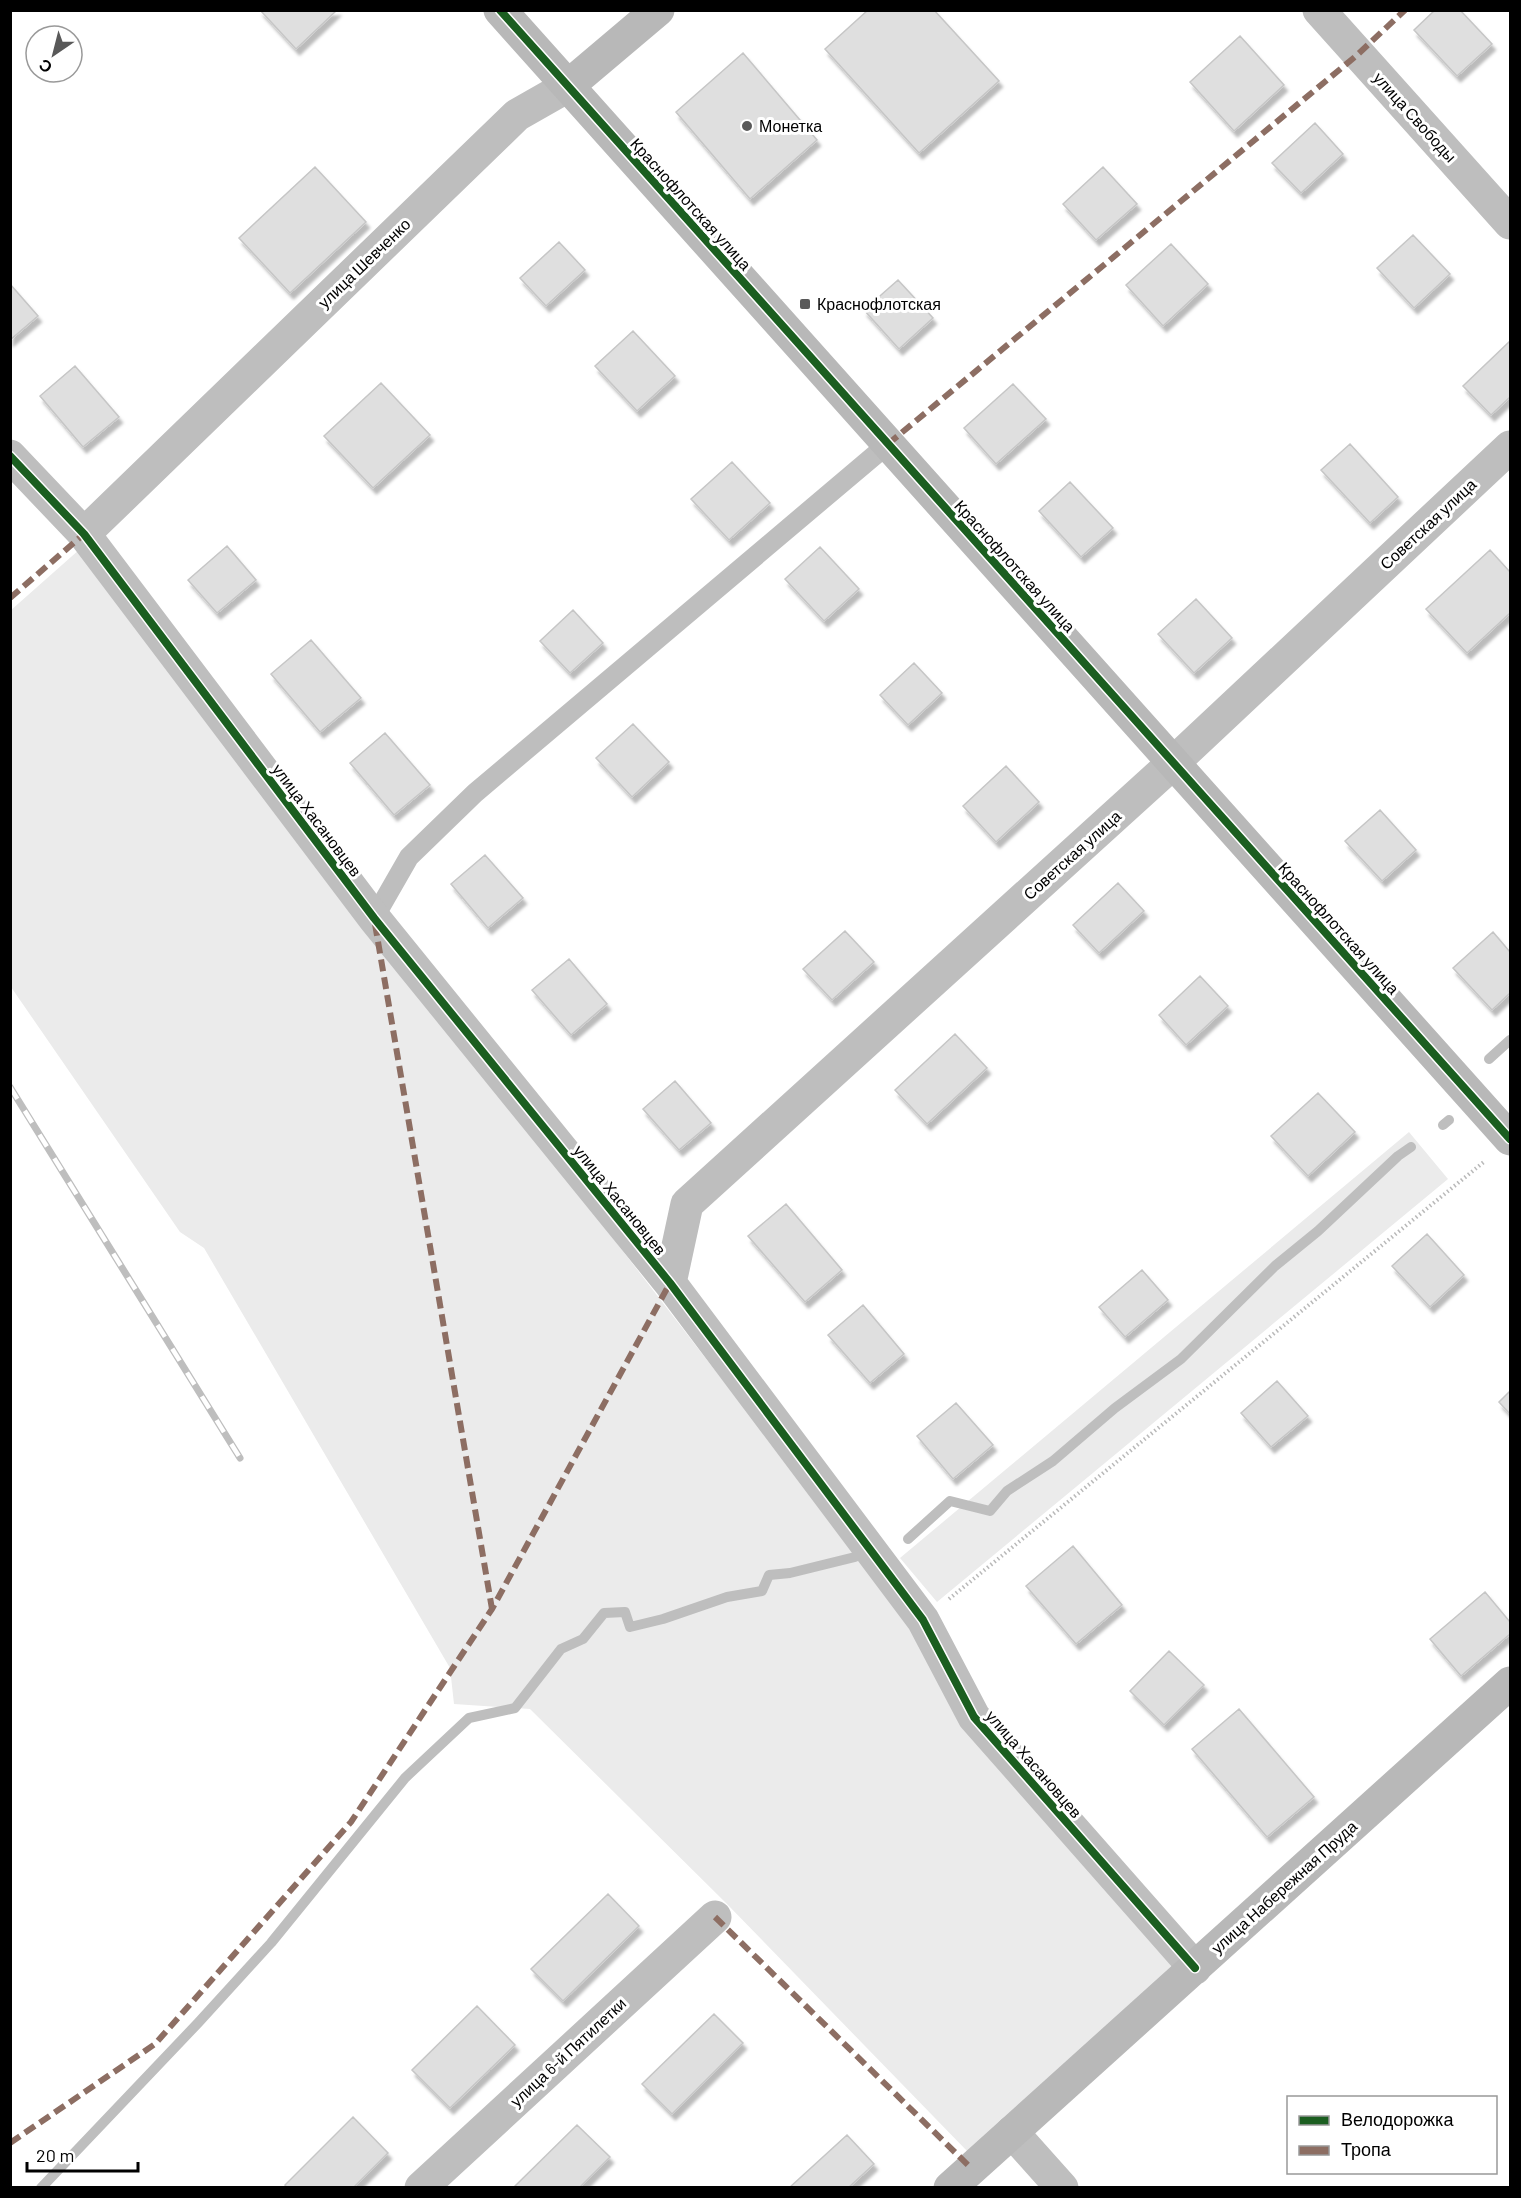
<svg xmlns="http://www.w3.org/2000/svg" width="1521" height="2198" viewBox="0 0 1521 2198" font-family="Barlow,sans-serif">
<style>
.green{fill:#ebebeb}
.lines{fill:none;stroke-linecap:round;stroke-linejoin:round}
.stream{stroke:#bebebe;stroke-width:10}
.building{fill:#dfdfdf;stroke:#c6c6c6;stroke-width:1.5;filter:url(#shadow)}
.path{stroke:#b9b9b9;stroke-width:4;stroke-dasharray:1.5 3;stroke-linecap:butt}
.lane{stroke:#bebebe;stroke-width:20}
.street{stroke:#bebebe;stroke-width:33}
.secondary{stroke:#b8b8b8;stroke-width:33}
.rail-casing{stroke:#bebebe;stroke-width:7}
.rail{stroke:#fff;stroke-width:4.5;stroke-dasharray:14;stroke-linecap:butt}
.quiet{stroke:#8d6e63;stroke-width:6;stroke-dasharray:12 6;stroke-linecap:butt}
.cycleway-casing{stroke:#fff;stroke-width:11}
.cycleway{stroke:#1b5e20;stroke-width:8}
.poi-dot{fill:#595959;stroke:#fff;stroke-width:2}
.labels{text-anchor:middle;stroke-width:6;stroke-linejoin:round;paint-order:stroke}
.street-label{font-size:16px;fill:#000;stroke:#fff}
.poi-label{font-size:16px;fill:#000;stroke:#fff;text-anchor:start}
</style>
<defs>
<filter id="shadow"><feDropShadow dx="3.5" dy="6" stdDeviation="1.5" flood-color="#0004"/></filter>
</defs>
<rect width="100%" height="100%" fill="#fff"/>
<path class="green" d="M80 549 915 1629 1182 1958 968 2152 726 1903 530 1709 454 1704 450 1668 204 1248 180 1232 11 987 10 611Z
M1409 1132 1448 1179 937 1602 900 1558Z"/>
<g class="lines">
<path class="stream" d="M1489 1059 1510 1040
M1443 1125 1449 1120
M908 1539 950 1501 990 1511 1007 1491 1053 1461 1115 1408 1181 1359 1275 1266 1318 1231 1398 1156 1411 1147
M41 2188 198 2023 271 1943 405 1778 469 1718 515 1708 561 1649 583 1639 604 1613 625 1612 630 1627 663 1619 727 1597 762 1591 769 1575 790 1573 855 1557"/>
</g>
<path class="building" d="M260 10H337L296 49Z
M868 10H934L999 81 919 153 825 49Z
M1435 10H1460L1492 44 1457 76 1414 30Z
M1240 36 1284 85 1234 131 1190 82Z
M743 53 817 140 750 199 676 112Z
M1315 123 1343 154 1301 193 1272 163Z
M315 167 366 222 290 293 239 238Z
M1103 167 1137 204 1096 240 1063 204Z
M1413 235 1450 274 1414 308 1377 268Z
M559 242 585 270 546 306 520 278Z
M1171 244 1208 284 1163 326 1126 285Z
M898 280 933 318 899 349 864 310Z
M10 284 38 316 10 340Z
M633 331 675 376 637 411 595 366Z
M1510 341V397L1491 415 1463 386Z
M75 366 119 417 83 447 40 396Z
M381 383 430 435 373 488 324 436Z
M1013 384 1046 419 996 464 964 428Z
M1350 444 1398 497 1370 523 1321 470Z
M732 462 770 503 729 540 691 499Z
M1070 482 1113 528 1081 557 1039 511Z
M227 546 256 580 217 613 188 580Z
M820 547 859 589 824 621 785 579Z
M1490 550 1510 572V613L1467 653 1426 609Z
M1196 599 1232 638 1194 673 1158 634Z
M573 610 603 643 570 673 540 641Z
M311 640 361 698 320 732 271 674Z
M914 663 942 693 908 725 880 695Z
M633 724 669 762 632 797 596 758Z
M385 733 430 785 394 815 350 763Z
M1006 766 1039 802 996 842 963 806Z
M1380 810 1416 850 1382 881 1345 841Z
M485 855 523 898 488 928 451 884Z
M1118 883 1144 911 1099 953 1073 925Z
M845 931 874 962 832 1000 803 969Z
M1493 932 1510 952V993L1492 1010 1453 968Z
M569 959 607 1004 571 1035 532 990Z
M1200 976 1228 1006 1186 1045 1159 1015Z
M955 1034 987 1068 927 1124 895 1090Z
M675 1081 711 1123 679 1150 643 1109Z
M1318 1093 1355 1132 1308 1176 1271 1136Z
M786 1204 842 1270 805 1302 748 1236Z
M1427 1234 1464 1275 1430 1307 1392 1266Z
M1142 1270 1168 1300 1125 1337 1099 1307Z
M863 1305 904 1354 870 1383 828 1335Z
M1277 1381 1308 1416 1271 1447 1241 1413Z
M1510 1391V1414L1499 1402Z
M956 1403 993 1445 953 1479 917 1436Z
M1073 1546 1122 1605 1076 1644 1026 1586Z
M1485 1592 1510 1622V1634L1461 1676 1430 1639Z
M1169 1651 1204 1685 1164 1725 1130 1691Z
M1239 1709 1314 1797 1267 1837 1192 1749Z
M608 1894 639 1926 563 2001 531 1969Z
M477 2006 515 2045 450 2108 412 2070Z
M714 2014 743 2043 672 2114 642 2084Z
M353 2117 388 2153 353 2188H287L285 2185Z
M577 2125 610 2157 579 2188H513Z
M847 2135 874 2164 848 2188H789Z"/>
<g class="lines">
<path class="path" d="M949 1599 1485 1161"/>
<path class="lane" d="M374 918 409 857 475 793 888 444"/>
<path class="street" d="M1319 10 1510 223
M10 456 84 534 374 918 670 1283 923 1620 974 1717 1195 1968
M84 534 517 115 568 86
M670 1283 687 1204 1173 763 1510 447
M1012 2132 1062 2188
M421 2188 715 1917"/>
<path class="secondary" d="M500 10 1510 1139
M568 86 658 10
M950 2188 1510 1683"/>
<defs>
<path id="rail" d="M10 1087 240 1458"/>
</defs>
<use href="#rail" class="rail-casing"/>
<use href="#rail" class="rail"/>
<path class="quiet" d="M888 444 1356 56 1405 10
M10 598 84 534
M375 924 492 1609
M715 1917 971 2168
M10 2143 155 2044 351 1822 492 1609 670 1283"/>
<defs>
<path id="cycleway" d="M500 10 1510 1139
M10 456 84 534 374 918 670 1283 923 1620 974 1717 1195 1968"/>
</defs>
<use href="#cycleway" class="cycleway-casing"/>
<use href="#cycleway" class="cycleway"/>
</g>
<g class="poi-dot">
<circle cx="747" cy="126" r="6"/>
<rect x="799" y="298" width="12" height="12" rx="3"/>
</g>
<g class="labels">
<g class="street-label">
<text transform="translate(1415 117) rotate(48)" y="6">улица Свободы</text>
<text transform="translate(691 204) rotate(48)" y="6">Краснофлотская улица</text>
<text transform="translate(364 263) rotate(-44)" y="6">улица Шевченко</text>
<text transform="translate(1428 524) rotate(-43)" y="6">Советская улица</text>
<text transform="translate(1015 566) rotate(48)" y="6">Краснофлотская улица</text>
<text transform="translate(317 820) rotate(53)" y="6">улица Хасановцев</text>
<text transform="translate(1072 855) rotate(-42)" y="6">Советская улица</text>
<text transform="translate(1339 928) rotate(48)" y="6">Краснофлотская улица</text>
<text transform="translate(620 1200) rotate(51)" y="6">улица Хасановцев</text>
<text transform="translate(1034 1764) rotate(49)" y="6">улица Хасановцев</text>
<text transform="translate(1284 1887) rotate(-42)" y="6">улица Набережная Пруда</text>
<text transform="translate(568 2052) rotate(-43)" y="6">улица 6-й Пятилетки</text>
</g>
<g class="poi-label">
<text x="759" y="132">Монетка</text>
<text x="817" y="310">Краснофлотская</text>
</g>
</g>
<rect width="1521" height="2198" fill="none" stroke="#000000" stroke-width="24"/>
<rect x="1287" y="2096" width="210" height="78" fill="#ffffff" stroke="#999999" stroke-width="1.5"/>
<rect x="1299" y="2116" width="30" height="9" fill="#1b5e20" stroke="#999999" stroke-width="1.5"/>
<text x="1341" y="2126" font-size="18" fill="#000000">Велодорожка</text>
<rect x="1299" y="2146" width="30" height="9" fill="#8d6e63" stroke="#999999" stroke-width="1.5"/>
<text x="1341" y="2156" font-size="18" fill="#000000">Тропа</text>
<g transform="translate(54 54) rotate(215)"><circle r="28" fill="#ffffff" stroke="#999999" stroke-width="1.5"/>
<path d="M0-4.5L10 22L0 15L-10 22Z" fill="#595959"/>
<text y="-9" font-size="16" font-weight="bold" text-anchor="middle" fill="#000000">С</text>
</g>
<path d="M27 2162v9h111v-9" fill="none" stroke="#000000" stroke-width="3"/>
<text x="36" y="2162" font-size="18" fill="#000000" stroke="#ffffff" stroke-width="4.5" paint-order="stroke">20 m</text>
</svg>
